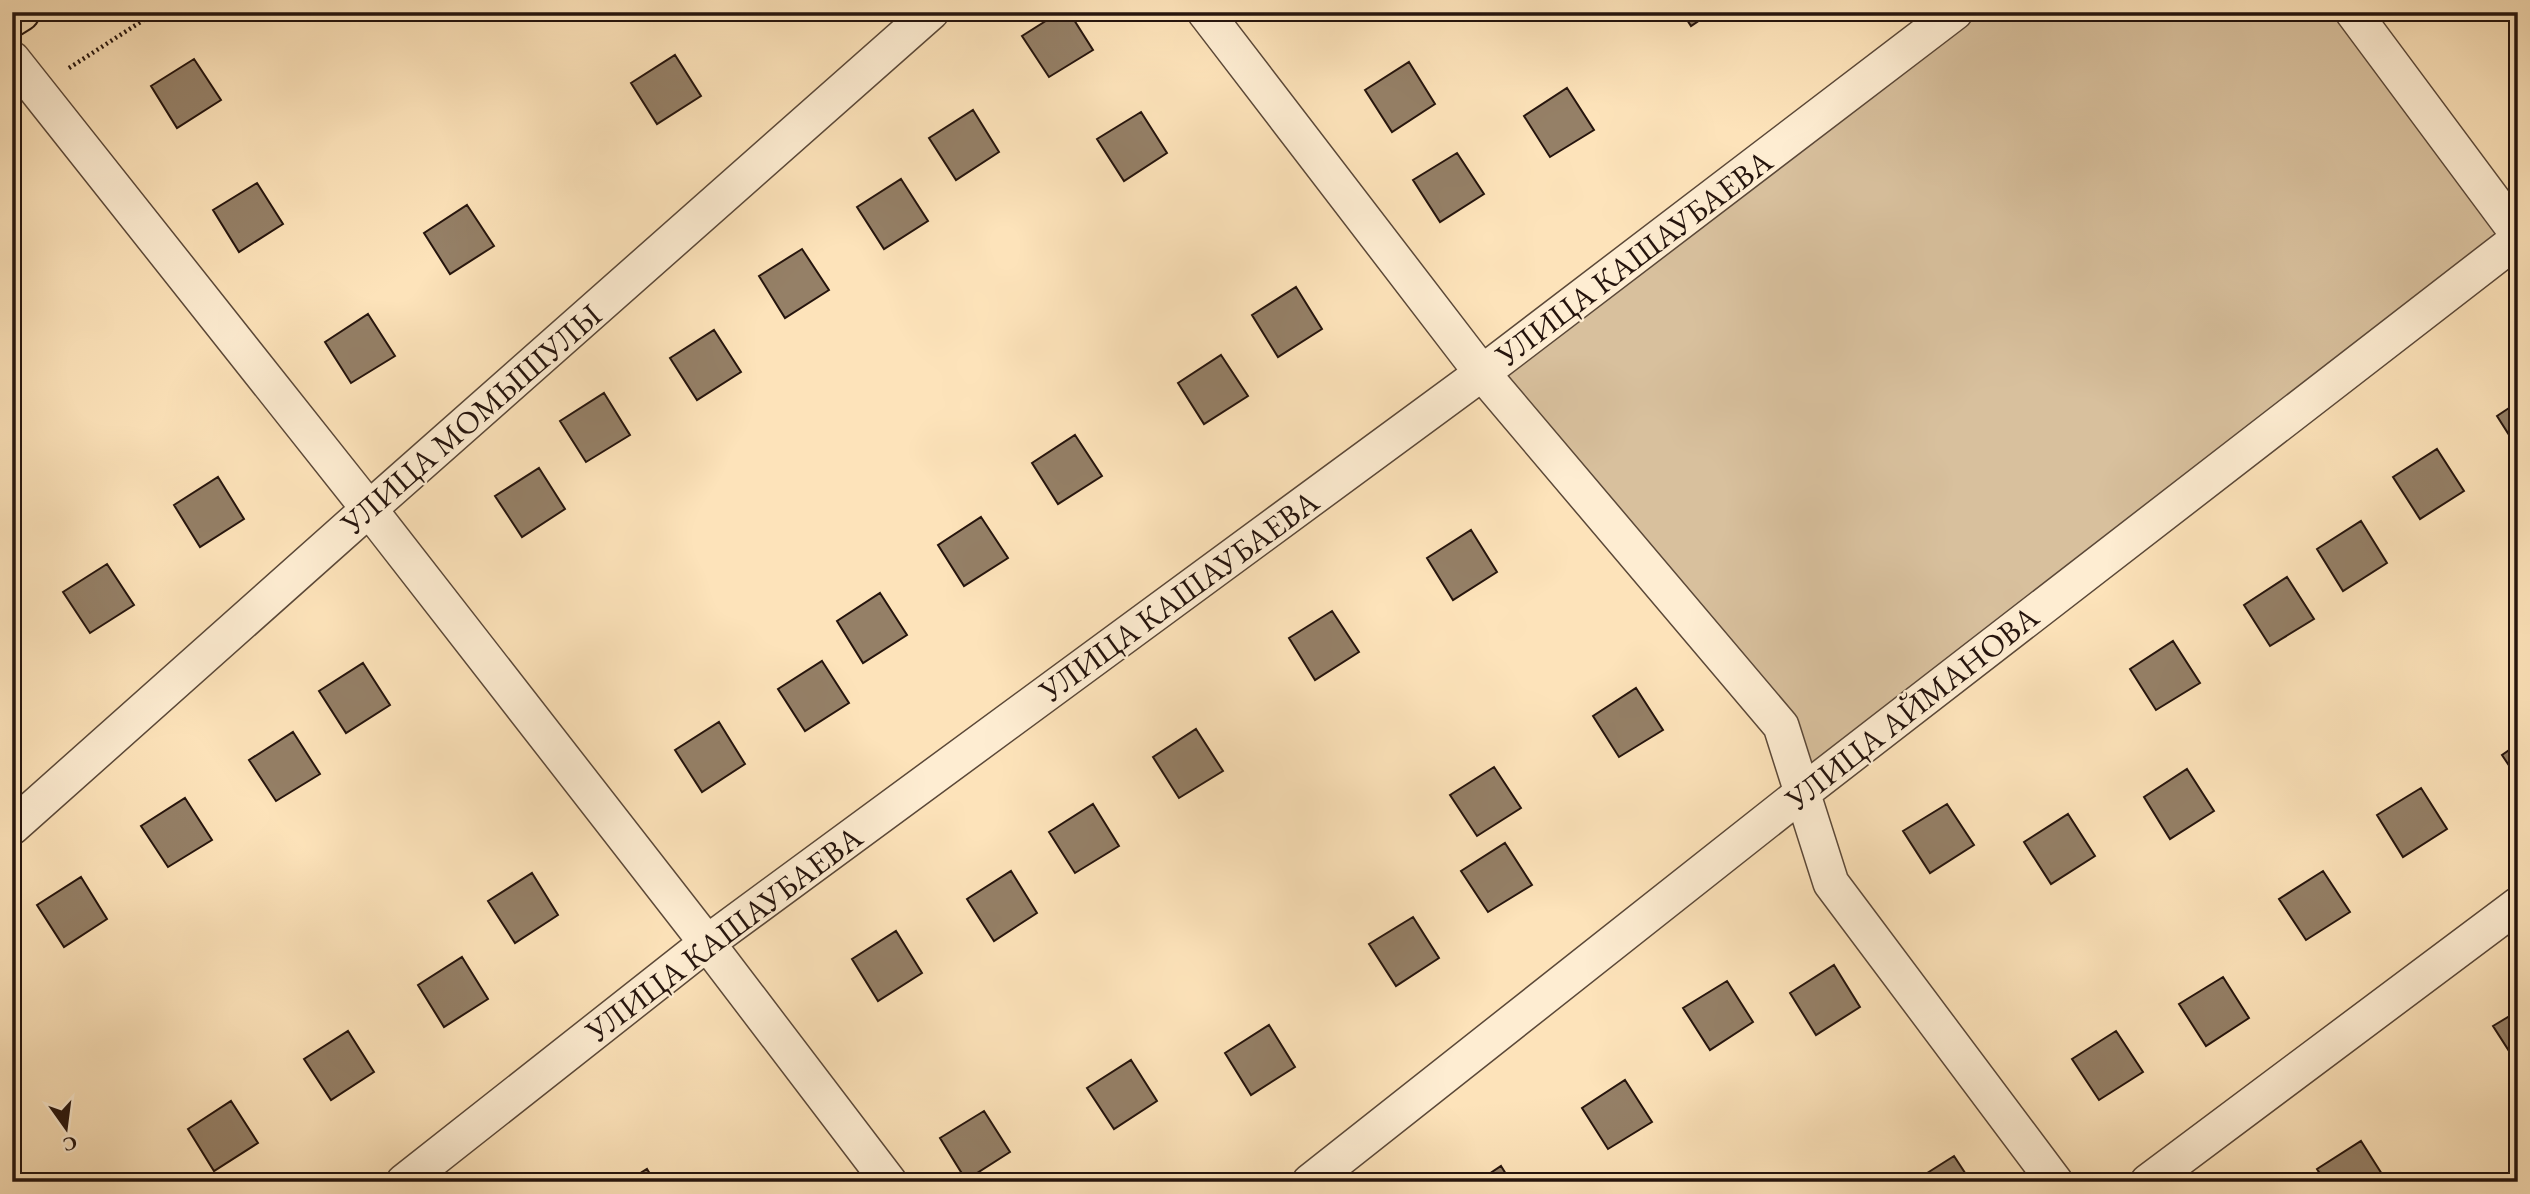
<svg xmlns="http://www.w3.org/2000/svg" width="2530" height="1194" viewBox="0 0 2530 1194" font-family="'EB Garamond',serif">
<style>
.grass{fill:#d8c09d;stroke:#7e6a55;stroke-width:2}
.building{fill:#958067;stroke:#25140d;stroke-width:2}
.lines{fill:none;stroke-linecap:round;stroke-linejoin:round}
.street-casing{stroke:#5b4838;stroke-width:38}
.primary-casing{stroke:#25140d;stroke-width:42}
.path{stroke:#25140d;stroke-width:4.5;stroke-dasharray:2 3.5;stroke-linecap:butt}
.street{stroke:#feedd2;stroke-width:35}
.primary{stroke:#fde3ba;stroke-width:38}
.labels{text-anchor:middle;stroke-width:5;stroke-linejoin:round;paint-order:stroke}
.street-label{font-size:32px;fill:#25140d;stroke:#feedd2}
</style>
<rect width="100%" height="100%" fill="#fde3ba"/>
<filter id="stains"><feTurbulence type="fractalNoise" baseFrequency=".00286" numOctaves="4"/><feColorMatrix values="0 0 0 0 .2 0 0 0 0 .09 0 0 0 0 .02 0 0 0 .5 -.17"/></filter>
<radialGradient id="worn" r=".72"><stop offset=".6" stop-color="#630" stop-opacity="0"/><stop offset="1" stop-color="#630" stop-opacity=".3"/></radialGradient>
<path class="grass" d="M1955 12H2353L2518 234 1802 793 1781 726 1482 373Z"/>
<path class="building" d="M1060 12H1069L1093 50 1049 77 1022 36Z
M1682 12H1712L1691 26Z
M675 55 701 96 657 124 631 83Z
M194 59 221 100 177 128 151 86Z
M1409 62 1435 104 1392 132 1365 90Z
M1567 88 1594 130 1550 157 1524 116Z
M973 110 999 152 956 180 929 138Z
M1141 112 1167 153 1124 181 1097 139Z
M1457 153 1484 194 1440 222 1413 180Z
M901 179 928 221 884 249 857 207Z
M257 183 283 224 239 252 213 210Z
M467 205 494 246 450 274 424 233Z
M802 249 829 290 785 318 759 276Z
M1296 287 1322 329 1278 357 1252 315Z
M368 314 395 356 351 383 325 342Z
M714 330 741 372 697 400 670 358Z
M1221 355 1248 396 1204 424 1178 383Z
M604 393 630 435 586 462 560 421Z
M2518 402V449L2497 416Z
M1075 435 1102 476 1058 504 1032 463Z
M2437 449 2464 491 2420 519 2393 477Z
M539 468 565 509 522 537 495 496Z
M218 477 244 519 200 547 174 505Z
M981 517 1008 558 964 586 938 545Z
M2361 521 2387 563 2343 591 2317 549Z
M1471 530 1497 572 1453 600 1427 558Z
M107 564 134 605 90 633 63 592Z
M2287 577 2314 619 2270 646 2244 605Z
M880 593 907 635 863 663 837 621Z
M1332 611 1359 652 1315 680 1289 638Z
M2173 641 2200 683 2156 710 2130 669Z
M822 661 849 703 805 731 778 689Z
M363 663 390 705 346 733 319 691Z
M1636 688 1663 730 1619 757 1593 716Z
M719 722 745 764 702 792 675 750Z
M1196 729 1223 771 1179 798 1153 757Z
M293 732 320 774 276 801 249 760Z
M2518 744V779L2502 755Z
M1494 767 1521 808 1477 836 1450 795Z
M2187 769 2214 811 2170 839 2144 797Z
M2421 788 2447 829 2403 857 2377 815Z
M185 798 212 840 168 867 141 826Z
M1093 804 1119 846 1075 873 1049 832Z
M1947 804 1974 845 1930 873 1903 831Z
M2068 814 2095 856 2051 884 2024 842Z
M1505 843 1532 885 1488 912 1461 871Z
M1011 871 1037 913 994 941 967 899Z
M2323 871 2350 912 2306 940 2279 899Z
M532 873 558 915 515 943 488 901Z
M81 877 107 919 64 947 37 905Z
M1413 917 1439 958 1396 986 1369 944Z
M896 931 922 973 878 1001 852 959Z
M462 957 488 999 444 1027 418 985Z
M1834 965 1860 1007 1816 1035 1790 993Z
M2223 977 2249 1018 2206 1046 2179 1004Z
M1727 981 1753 1022 1710 1050 1683 1008Z
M2518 1011V1065L2493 1026Z
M1269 1025 1295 1067 1251 1095 1225 1053Z
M348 1031 374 1072 331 1100 304 1059Z
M2116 1031 2143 1072 2099 1100 2072 1059Z
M1131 1060 1157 1101 1114 1129 1087 1088Z
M1625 1080 1652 1122 1608 1149 1582 1108Z
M231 1101 258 1143 214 1171 188 1129Z
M984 1111 1010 1152 966 1180 940 1138Z
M2361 1141 2387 1182H2325L2317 1169Z
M1954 1156 1971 1182H1913Z
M1501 1166 1511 1182H1477Z
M647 1169 655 1182H626Z"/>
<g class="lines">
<defs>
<path id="street" d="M1205 12 1482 373 1781 726 1831 883 2055 1182
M2353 12 2518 234
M12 59 369 509 707 943 889 1182
M12 827 369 509 931 12
M404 1182 707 943 1482 373 1955 12
M1310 1182 1802 793 2518 239
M2148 1182 2518 905"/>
<path id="primary" d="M12 17 20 12"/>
</defs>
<use href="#street" class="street-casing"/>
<use href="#primary" class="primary-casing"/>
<path class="path" d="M69 68 156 12"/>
<use href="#street" class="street"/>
<use href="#primary" class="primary"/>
</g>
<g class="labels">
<g class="street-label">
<text transform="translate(1634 258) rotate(-37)" y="11">УЛИЦА КАШАУБАЕВА</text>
<text transform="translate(471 419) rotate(-41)" y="11">УЛИЦА МОМЫШУЛЫ</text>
<text transform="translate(1179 596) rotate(-36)" y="11">УЛИЦА КАШАУБАЕВА</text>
<text transform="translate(1912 708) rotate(-38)" y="11">УЛИЦА АЙМАНОВА</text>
<text transform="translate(724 934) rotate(-37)" y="11">УЛИЦА КАШАУБАЕВА</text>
</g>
</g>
<rect width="2530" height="1194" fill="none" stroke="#fde3ba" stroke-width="42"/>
<rect x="14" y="14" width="2502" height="1166" fill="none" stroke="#25140d" stroke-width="3.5"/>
<rect x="21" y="21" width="2488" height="1152" fill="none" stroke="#25140d" stroke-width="2"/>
<g transform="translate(66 1128) rotate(166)" stroke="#feedd2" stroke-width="5" paint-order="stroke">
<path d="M0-5L12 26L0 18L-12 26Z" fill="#25140d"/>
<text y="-10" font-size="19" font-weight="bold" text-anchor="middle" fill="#25140d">С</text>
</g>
<rect width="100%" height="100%" filter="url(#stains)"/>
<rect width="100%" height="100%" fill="url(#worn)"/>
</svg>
